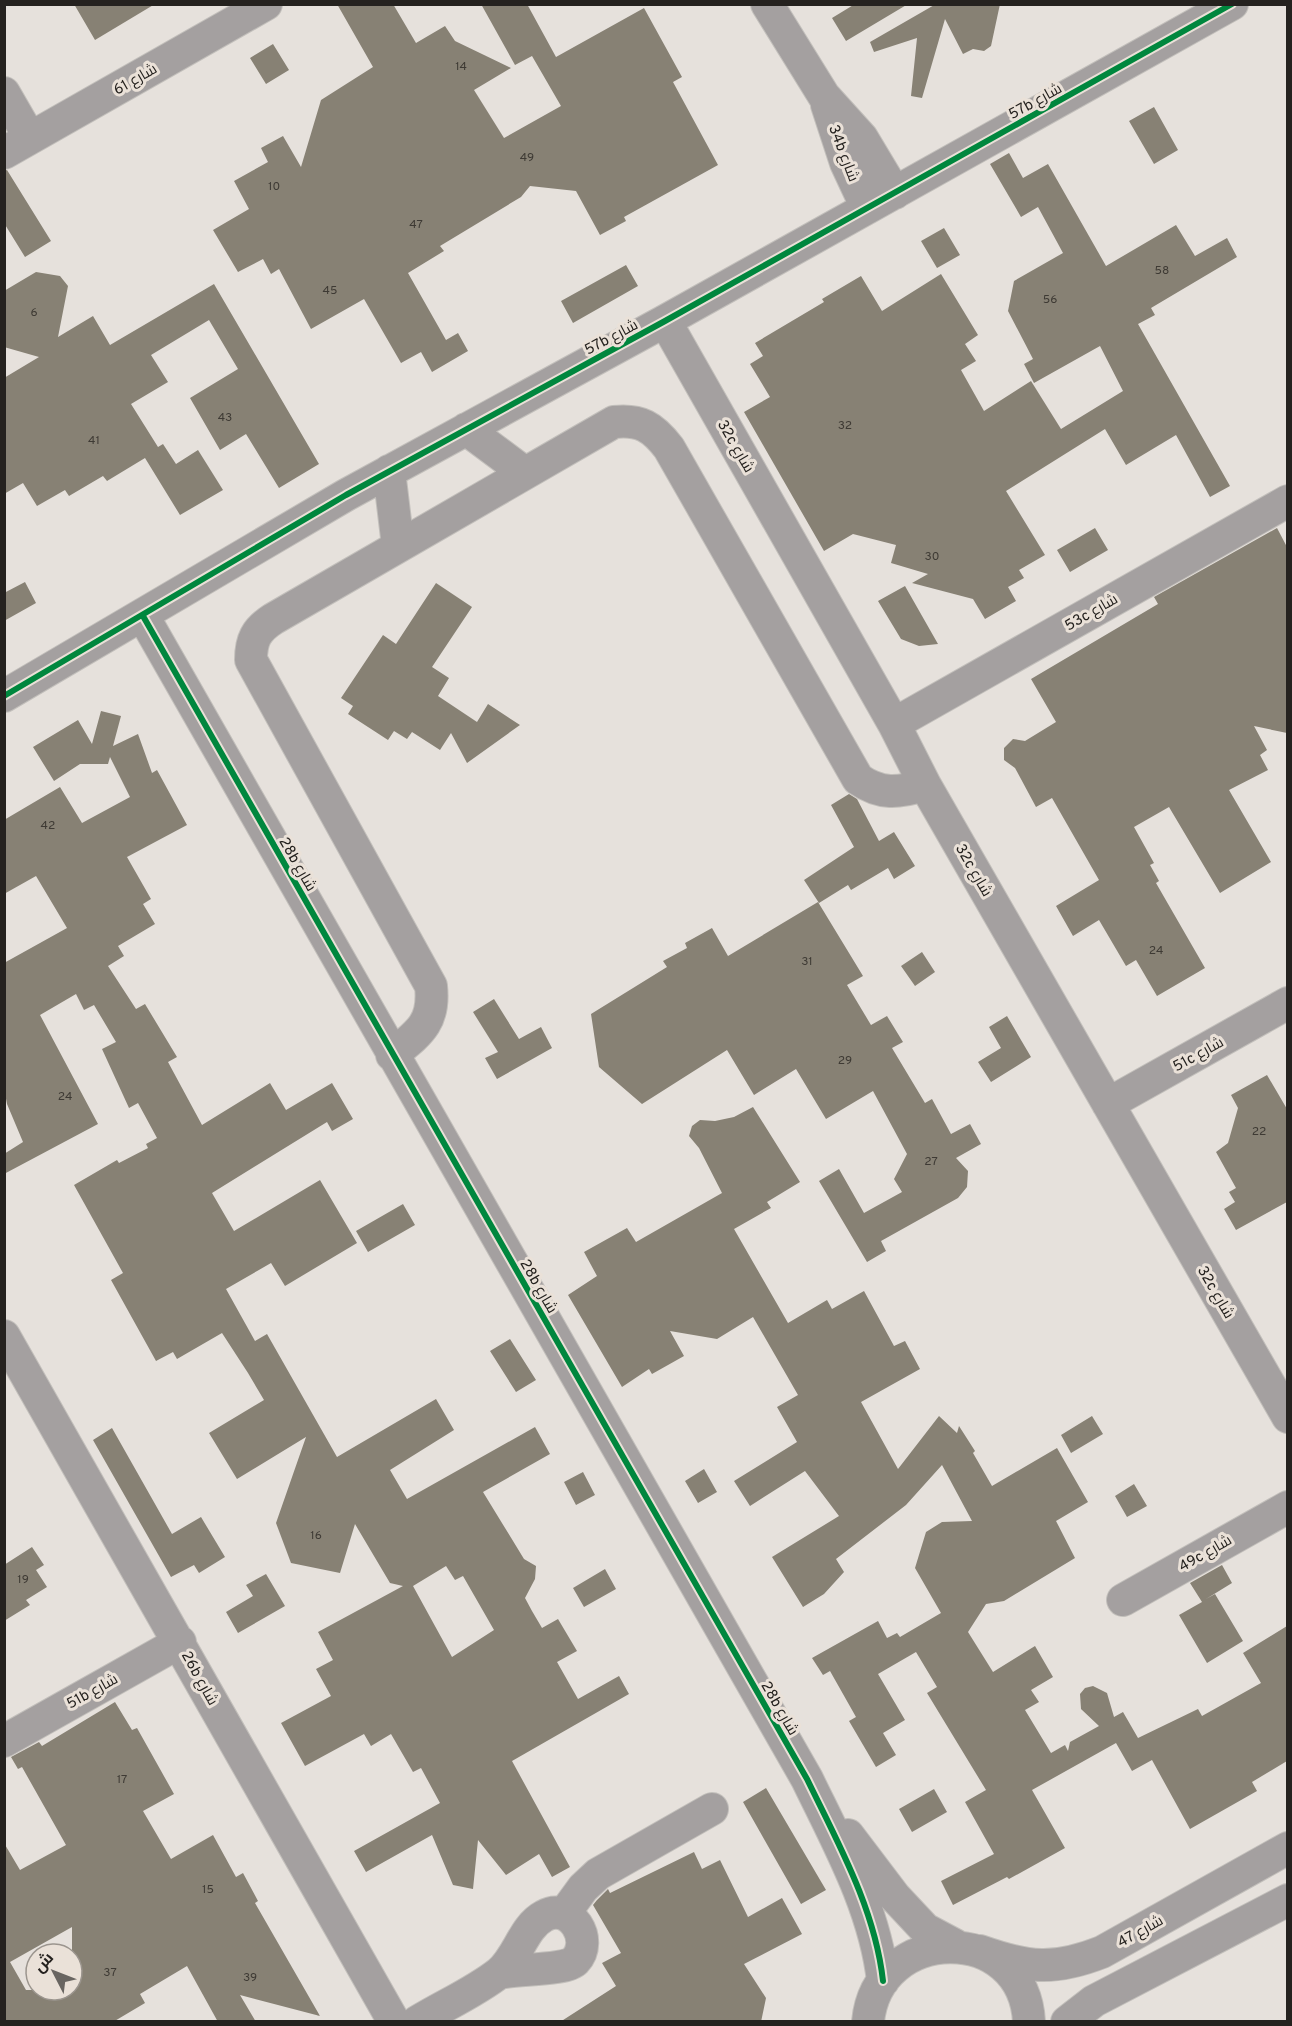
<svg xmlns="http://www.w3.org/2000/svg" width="1292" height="2026" viewBox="0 0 1292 2026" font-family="Overpass,Cairo,sans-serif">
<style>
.building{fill:#878174;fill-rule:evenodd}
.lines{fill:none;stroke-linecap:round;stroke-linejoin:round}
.minor-casing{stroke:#c2bfbb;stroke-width:34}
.minor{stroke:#a4a0a0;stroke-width:32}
.cycleway-casing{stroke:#eae1d8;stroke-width:10}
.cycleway{stroke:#00873e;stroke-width:6}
.labels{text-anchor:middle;stroke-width:6;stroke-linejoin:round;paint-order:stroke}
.number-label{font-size:12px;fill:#3e3a34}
.street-label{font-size:15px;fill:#25221f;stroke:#eae1d8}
</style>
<rect width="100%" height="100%" fill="#e6e1dc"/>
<path class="building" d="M74 4H155L95 40Z
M337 4H393L416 43 445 26 455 41 511 68 474 90 504 138 561 106 532 56 515 65 481 4H527L556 57 644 8 682 77 673 82 718 165 624 217 626 221 600 235 576 191 530 186 521 197 440 246 444 251 408 273 446 340 458 333 468 351 432 372 421 352 401 363 364 299 311 329 279 269 271 274 263 259 238 272 213 230 249 209 234 181 268 162 261 148 283 136 301 167 321 100 373 67Z
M855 4H908L846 41 832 18Z
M936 4H1000L991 46 984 51 973 49 963 54 945 19 922 98 911 96 917 38 874 52 870 42Z
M273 44 289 70 266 84 250 58Z
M1154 107 1178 150 1154 164 1129 121Z
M1009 153 1023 178 1048 164 1106 266 1176 225 1195 256 1227 238 1237 257 1151 308 1155 315 1138 324 1230 486 1210 497 1176 435 1126 465 1105 429 1006 491 1045 555 1019 570 1024 578 1008 587 1016 601 985 619 973 599 912 583 928 574 891 563 896 545 853 534 824 551 744 412 770 397 750 364 763 356 755 343 824 302 822 299 861 276 882 311 941 274 978 335 965 344 976 361 961 370 984 411 1031 381 1061 429 1123 391 1100 346 1034 383 1024 364 1033 359 1008 311 1014 281 1063 253 1038 207 1021 217 990 164Z
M7 170 51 241 25 257 4 223V171Z
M944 228 960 255 937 268 921 241Z
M626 265 638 286 573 323 561 301Z
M36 272 60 276 68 286 58 337 93 316 110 345 214 284 319 464 279 488 246 434 220 450 190 398 238 369 209 320 151 355 168 382 131 404 158 447 163 444 176 464 198 450 223 490 180 515 145 458 107 481 103 476 69 496 65 490 37 506 23 483 4 494V378L39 357 4 347V291Z
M1095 528 1108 550 1070 572 1057 550Z
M1277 528 1287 547V733L1254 726 1267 750 1260 755 1268 770 1229 790 1271 862 1220 893 1169 807 1134 827 1154 863 1150 865 1159 881 1156 883 1205 968 1157 996 1136 960 1126 966 1099 920 1073 936 1056 906 1099 880 1052 798 1036 807 1015 768 1004 760V748L1013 739 1025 741 1056 722 1031 679 1158 604 1154 597Z
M25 582 36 603 4 621V593Z
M436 583 472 607 432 667 449 678 438 696 477 722 488 704 520 725 467 763 451 733 440 750 412 732 407 739 394 731 388 740 348 714 353 706 341 698 383 635 396 644Z
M905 586 938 644 919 646 901 639 878 601Z
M101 711 121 716 113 746 138 734 152 773 157 770 187 825 127 857 151 899 143 904 155 924 118 946 124 956 108 966 136 1009 145 1004 177 1057 168 1062 202 1125 270 1083 286 1110 332 1083 353 1119 332 1131 327 1122 212 1193 234 1231 320 1180 357 1243 285 1286 271 1263 226 1289 255 1341 267 1334 337 1457 436 1399 454 1430 390 1470 407 1499 535 1427 550 1454 483 1492 524 1559 536 1566 535 1579 525 1598 532 1611 542 1628 558 1619 577 1651 557 1662 578 1699 619 1676 629 1694 512 1761 570 1867 552 1877 539 1854 506 1875 478 1840 473 1889 453 1885 432 1835 366 1872 354 1851 440 1803 421 1768 413 1772 391 1734 371 1746 364 1734 305 1766 281 1723 331 1696 316 1669 333 1660 318 1632 403 1586 390 1583 355 1524 340 1573 291 1563 276 1523 306 1437 237 1479 209 1433 264 1400 248 1373 222 1333 177 1359 173 1352 156 1361 111 1280 123 1273 74 1185 117 1160 119 1163 148 1148 146 1144 157 1138 138 1103 129 1108 102 1049 116 1042 94 1005 84 1010 76 994 40 1015 98 1124 4 1174V1154L23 1142 7 1104 4 1088V963L67 928 36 876 4 894V820L60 787 82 823 130 797 110 757 108 764H80L54 781 33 747 78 720 92 744ZM446 1566 455 1580 463 1576 494 1630 452 1657 413 1586Z
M849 794 857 799 879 841 894 832 915 866 894 879 888 868 851 890 848 885 819 903 804 880 854 847 831 805Z
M818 902 863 976 847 985 871 1025 887 1016 903 1042 892 1048 925 1103 932 1099 951 1134 970 1124 981 1144 956 1158 968 1171 967 1187 958 1198 881 1241 886 1251 867 1262 819 1181 839 1169 864 1213 902 1192 894 1179 907 1154 873 1091 826 1119 796 1069 754 1095 727 1050 642 1104 599 1067 591 1014 667 967 663 961 687 948 685 943 712 928 728 956Z
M922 952 935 972 915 986 901 966Z
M494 999 519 1039 541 1027 552 1048 497 1079 485 1058 498 1052 473 1012Z
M1007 1016 1031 1057 991 1082 978 1062 1001 1048 989 1027Z
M1267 1075 1287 1109V1202L1236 1230 1224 1209 1235 1202 1229 1192 1236 1188 1216 1152 1228 1143 1238 1108 1231 1095Z
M753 1107 800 1182 767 1202 771 1208 734 1229 788 1323 827 1300 832 1309 864 1291 894 1346 905 1341 920 1369 861 1402 898 1469 939 1416 957 1433 959 1426 975 1451 973 1453 992 1486 1057 1448 1088 1502 1056 1521 1075 1558 1004 1601 986 1604 968 1632 993 1672 1035 1646 1053 1677 1031 1690 1039 1702 1025 1710 1051 1753 1065 1745 1068 1751 1070 1742 1099 1726 1081 1709 1080 1694 1085 1688 1093 1686 1107 1693 1114 1717 1123 1712 1138 1738 1198 1709 1202 1716 1261 1683 1243 1653 1287 1626V1761L1252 1782 1257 1791 1190 1829 1152 1760 1132 1771 1116 1743 1032 1790 1065 1848 1009 1879 1007 1877 953 1905 941 1881 994 1854 965 1802 986 1790 927 1693 937 1687 916 1652 878 1674 905 1720 883 1733 896 1755 876 1767 849 1721 856 1717 830 1671 823 1675 812 1658 878 1621 887 1638 897 1633 900 1637 941 1613 915 1568 926 1532 942 1522 972 1521 942 1465 906 1505 836 1559 844 1572 824 1594 803 1607 772 1557 839 1516 805 1471 750 1506 734 1481 797 1442 777 1407 798 1395 753 1317 717 1339 670 1331 684 1356 652 1374 649 1369 622 1387 568 1295 597 1276 584 1252 627 1228 636 1242 722 1193 699 1148 689 1136 692 1126 700 1120 715 1121 734 1117Z
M403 1204 415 1225 368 1252 356 1231Z
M510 1339 536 1380 516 1392 490 1351Z
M1092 1416 1103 1434 1071 1453 1061 1435Z
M112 1428 172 1534 201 1517 225 1557 199 1573 194 1565 171 1577 93 1440Z
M704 1469 717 1492 698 1503 685 1481Z
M583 1472 595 1495 576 1505 564 1482Z
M1134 1484 1147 1506 1127 1517 1115 1496Z
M32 1547 44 1565 36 1570 47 1587 26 1600 30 1605 4 1621V1565Z
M1222 1565 1232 1583 1206 1599 1215 1594 1243 1641 1207 1663 1179 1615 1202 1602 1190 1583Z
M605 1569 616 1589 584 1607 573 1588Z
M266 1574 285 1606 238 1633 226 1612 253 1596 246 1585Z
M115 1702 132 1730 137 1728 174 1794 143 1811 171 1859 213 1835 236 1877 243 1873 258 1901 255 1903 320 2016 240 1995 256 2022H218L187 1966 140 1994 145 2003 113 2022H4V1843L20 1870 66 1845 22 1767 18 1769 11 1757 39 1742 42 1746ZM72 1927V1990H26L10 1962Z
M766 1788 826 1890 801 1904 743 1802Z
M934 1789 947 1812 912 1832 899 1809Z
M694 1852 702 1869 720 1860 748 1917 782 1898 802 1934 744 1964 766 1998 761 2022H560L616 1986 602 1963 621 1953 593 1905 597 1900 608 1889 610 1893Z"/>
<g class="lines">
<defs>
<path id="minor" d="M767 4 824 96 862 138 895 193
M4 93 30 138
M827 105 846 163 867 208
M4 153 266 4
M665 321 894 724 925 785 1288 1417
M466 429 525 473
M389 471 398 546
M143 616 807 1779C838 1843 875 1909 883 1981
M4 696 346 495 665 321 1232 4
M894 724 1288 501
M392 1055C419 1033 435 1023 431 986L251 660C251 640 256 630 273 619L614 422C640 419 653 427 669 448L858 779C881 795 898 793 925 785
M1108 1104 1288 1003
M4 1336 394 2022
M1123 1600 1288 1507
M4 1741 180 1642
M848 1835 895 1897 925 1929 955 1945
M564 1914 583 1888 598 1874 712 1809
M980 1951C1028 1968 1054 1971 1102 1952L1288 1848
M417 2022C443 2006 475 1992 499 1973 518 1958 523 1927 544 1916 570 1901 595 1940 575 1961 567 1970 517 1969 500 1973
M868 2022C877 1924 1024 1921 1029 2022
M1067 2022 1094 2001 1288 1900"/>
</defs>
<use href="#minor" class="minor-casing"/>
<use href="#minor" class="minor"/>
<defs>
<path id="cycleway" d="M143 616 807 1779C838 1843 875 1909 883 1981
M4 696 346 495 665 321 1232 4"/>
</defs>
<use href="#cycleway" class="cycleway-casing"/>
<use href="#cycleway" class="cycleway"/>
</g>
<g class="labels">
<g class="number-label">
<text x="461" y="70">14</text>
<text x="527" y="161">49</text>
<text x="274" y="190">10</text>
<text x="416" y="228">47</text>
<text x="1162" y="274">58</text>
<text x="330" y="294">45</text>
<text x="1050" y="303">56</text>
<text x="34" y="316">6</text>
<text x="225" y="421">43</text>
<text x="845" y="429">32</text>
<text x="94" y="444">41</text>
<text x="932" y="560">30</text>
<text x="48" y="829">42</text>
<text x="1156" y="954">24</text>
<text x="807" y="965">31</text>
<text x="845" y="1064">29</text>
<text x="65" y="1100">24</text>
<text x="1259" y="1135">22</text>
<text x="931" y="1165">27</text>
<text x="316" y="1539">16</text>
<text x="23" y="1583">19</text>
<text x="122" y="1783">17</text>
<text x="208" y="1893">15</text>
<text x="110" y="1976">37</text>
<text x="250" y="1981">39</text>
</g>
<g class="street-label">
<text transform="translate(135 79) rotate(-30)" y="5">شارع 61</text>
<text transform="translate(1035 101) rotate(-29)" y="5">57b شارع</text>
<text transform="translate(844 153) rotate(69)" y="5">34b شارع</text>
<text transform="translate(611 337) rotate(-28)" y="5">57b شارع</text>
<text transform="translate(736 446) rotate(60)" y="5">32c شارع</text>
<text transform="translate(1091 612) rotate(-30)" y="5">53c شارع</text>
<text transform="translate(298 864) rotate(60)" y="5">28b شارع</text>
<text transform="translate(974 870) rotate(60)" y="5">32c شارع</text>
<text transform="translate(1198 1054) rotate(-29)" y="5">51c شارع</text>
<text transform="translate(539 1286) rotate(60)" y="5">28b شارع</text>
<text transform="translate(1216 1292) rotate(60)" y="5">32c شارع</text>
<text transform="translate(1205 1553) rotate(-30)" y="5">49c شارع</text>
<text transform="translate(200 1678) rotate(61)" y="5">26b شارع</text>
<text transform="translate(92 1691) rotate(-29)" y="5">51b شارع</text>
<text transform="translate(780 1708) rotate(60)" y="5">28b شارع</text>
<text transform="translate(1140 1931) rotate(-29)" y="5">شارع 47</text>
</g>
</g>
<rect width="1292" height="2026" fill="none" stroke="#25221f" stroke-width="12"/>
<g transform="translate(54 1972) rotate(312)"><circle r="28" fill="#eae1d8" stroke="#9b958e" stroke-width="1.5"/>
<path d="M0-4.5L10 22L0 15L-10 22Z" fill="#696561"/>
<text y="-9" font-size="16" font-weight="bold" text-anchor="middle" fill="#25221f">ش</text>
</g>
</svg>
